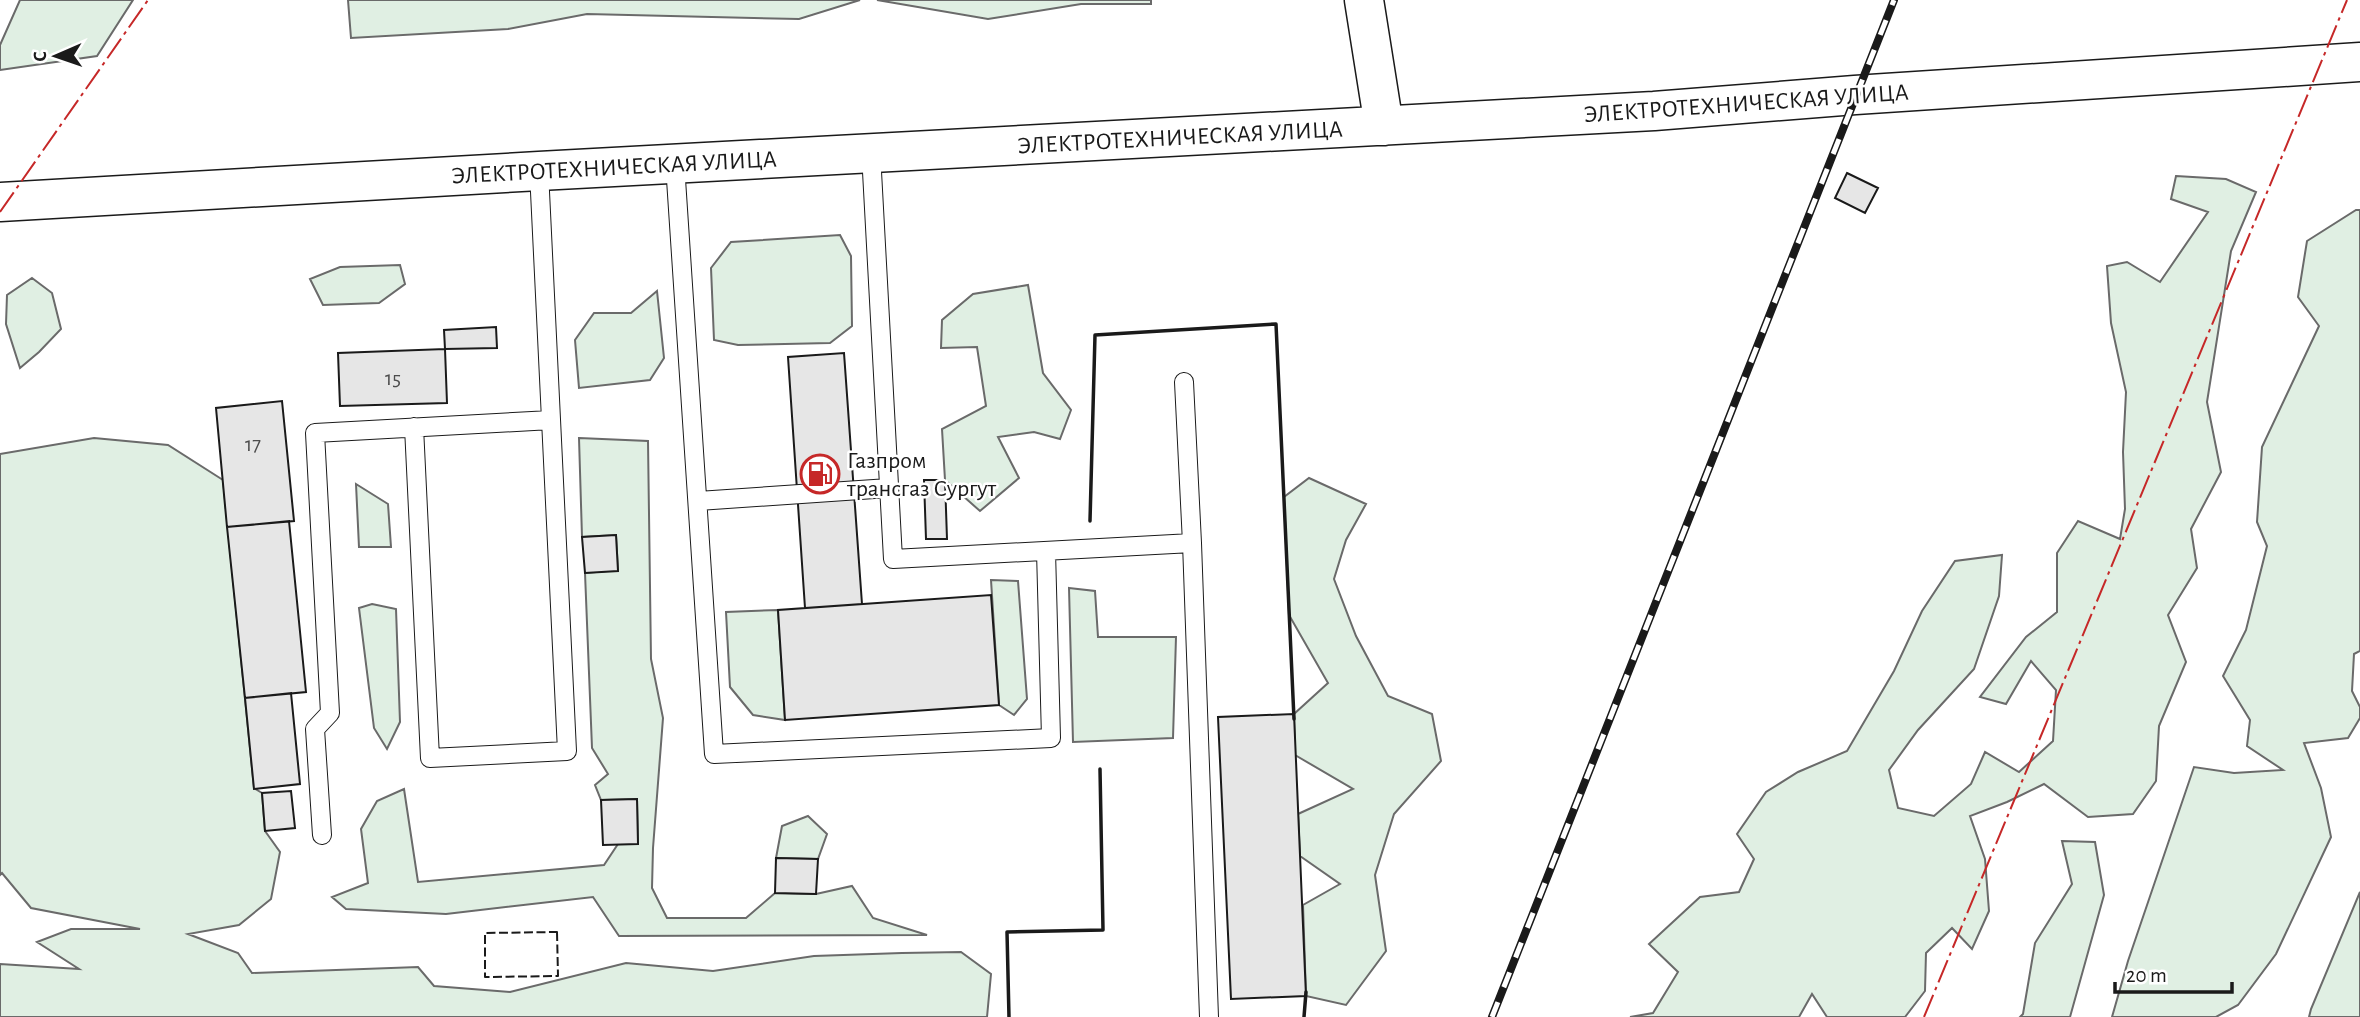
<svg xmlns="http://www.w3.org/2000/svg" width="2360" height="1017" viewBox="0 0 2360 1017" font-family="'Alegreya Sans',sans-serif">
<style>
.green{fill:#e0efe3;stroke:#6a6a6a;stroke-width:2}
.building{fill:#e6e6e6;stroke:#1a1a1a;stroke-width:2}
.lines{fill:none;stroke-linecap:round;stroke-linejoin:round}
.lane-casing{stroke:#1a1a1a;stroke-width:20}
.secondary-casing{stroke:#1a1a1a;stroke-width:41}
.lane{stroke:#fff;stroke-width:18}
.secondary{stroke:#fff;stroke-width:38}
.rail-casing{stroke:#1a1a1a;stroke-width:8}
.rail{stroke:#fff;stroke-width:5;stroke-dasharray:16;stroke-linecap:butt}
.fence{stroke:#1a1a1a;stroke-width:2;stroke-dasharray:9 3.5;stroke-linecap:butt}
.wall{stroke:#1a1a1a;stroke-width:3.5}
.power{stroke:#c62828;stroke-width:2;stroke-dasharray:24 5 3.5 5;stroke-linecap:butt}
.labels{text-anchor:middle;stroke-width:5;stroke-linejoin:round;paint-order:stroke}
.number-label{font-size:21px;fill:#4d4d4d}
.street-label{font-size:24px;fill:#1a1a1a;stroke:#fff}
.poi-label{font-size:24px;fill:#1a1a1a;stroke:#fff;text-anchor:start}
</style>
<rect width="100%" height="100%" fill="#fff"/>
<path class="green" d="M20 0H133L97 56 0 70V45Z
M348 0H860L799 19 587 14 508 29 351 38Z
M877 0H1151V4H1081L988 19Z
M2176 176 2226 179 2256 192 2231 251 2207 402 2221 472 2191 529 2197 568 2168 615 2186 662 2159 726 2156 781 2133 814 2088 817 2044 784 2007 802 1970 816 1985 859 1989 911 1972 949 1952 928 1926 953 1925 991 1905 1017H1827L1812 994 1799 1017H1630L1653 1013 1678 972 1649 944 1700 897 1739 892 1754 859 1737 834 1766 792 1798 772 1847 751 1894 671 1922 611 1955 561 2002 555 1999 596 1974 669 1918 730 1889 770 1898 808 1934 816 1971 784 1985 752 2019 772 2053 741 2056 690 2031 661 2006 704 1980 697 2026 637 2057 612V553L2078 521 2120 539 2125 509 2123 452 2126 392 2111 323 2107 266 2127 262 2160 282 2208 212 2171 199Z
M2356 210H2360V651L2354 654 2352 691 2360 707V718L2348 738 2304 743 2321 788 2331 837 2276 954 2238 1005 2216 1017H2112L2128 961 2194 767 2234 773 2283 770 2247 746 2250 720 2223 676 2246 630 2267 546 2257 522 2262 447 2319 326 2298 297 2307 241Z
M840 235 851 256 852 326 830 343 738 345 714 340 711 268 731 242Z
M400 265 405 284 379 303 323 305 310 279 340 267Z
M32 278 52 293 61 329 39 352 20 368 6 324 7 295Z
M1028 285 1043 373 1071 410 1060 439 1034 432 998 437 1019 478 980 511 945 480 942 429 986 406 977 347 941 348 942 320 973 294Z
M657 291 664 358 650 380 579 388 575 340 594 313H631Z
M94 438 168 445 223 480 254 788 262 793 265 831 280 852 271 899 239 925 188 934 238 953 252 973 418 967 434 986 510 992 626 963 713 971 814 956 902 953 961 952 991 974 987 1017H0V964L79 969 37 942 71 929H140L31 908 2 873 0 875V454Z
M579 438 648 441 651 659 663 718 653 848 652 888 667 918H746L775 893 816 894 852 886 873 918 927 935 619 936 593 897 446 914 346 909 332 897 368 883 361 829 377 801 404 789 418 882 604 865 618 844H638L637 799 601 800 595 785 608 774 592 748 585 573 618 570 616 535 582 537Z
M1309 478 1366 504 1346 540 1334 579 1356 636 1388 696 1432 714 1441 761 1394 814 1375 875 1386 951 1346 1005 1306 996 1303 905 1340 884 1300 856 1298 814 1353 789 1295 755 1294 714 1328 683 1289 615 1284 497Z
M356 484 388 504 391 547H359Z
M991 580 1018 581 1027 699 1014 715 999 705Z
M1069 588 1095 591 1098 637H1176L1173 738 1073 742Z
M372 604 396 609 400 722 387 749 374 728 359 608Z
M778 610 785 720 753 715 730 687 726 612Z
M808 816 827 834 818 859 776 858 782 826Z
M2062 841 2095 842 2104 895 2070 1017H2020L2023 1014 2035 943 2072 884Z
M2360 892V1017H2309L2311 1009Z"/>
<path class="building" d="M1847 173 1878 188 1865 213 1835 198Z
M496 327 497 348 445 349 444 330Z
M445 349 447 403 340 406 338 353Z
M844 353 862 604 805 608 788 357Z
M282 401 294 521 227 527 216 408Z
M924 480H945L947 539H926Z
M289 521 306 692 245 698 227 527Z
M616 535 618 571 585 573 582 537Z
M991 595 999 705 785 720 778 610Z
M291 693 300 784 254 789 245 698Z
M1294 714 1306 996 1231 999 1218 717Z
M291 791 295 828 265 831 262 793Z
M637 799 638 844 603 845 601 800Z
M776 858 818 859 816 894 775 893Z"/>
<g class="lines">
<defs>
<path id="lane" d="M871 153 893 559 1192 543
M675 164 714 754 1051 738 1046 551
M1184 382 1192 543 1209 1017
M414 427 430 758 567 751 539 171
M698 501 889 488
M322 835 315 729 330 713 315 433 551 420"/>
<path id="secondary" d="M1364 0 1384 126
M0 202 539 171 1654 111 1855 95 2360 62"/>
</defs>
<use href="#lane" class="lane-casing"/>
<use href="#secondary" class="secondary-casing"/>
<use href="#lane" class="lane"/>
<use href="#secondary" class="secondary"/>
<defs>
<path id="rail" d="M1492 1017 1894 0"/>
</defs>
<use href="#rail" class="rail-casing"/>
<use href="#rail" class="rail"/>
<path class="fence" d="M557 932 558 976 485 977V933Z"/>
<path class="wall" d="M1090 521 1095 335 1276 324 1294 719
M1009 1017 1007 932 1103 930 1100 769
M1304 1017 1306 992"/>
<path class="power" d="M0 212 148 0
M1924 1017 2347 0"/>
</g>
<defs>
<symbol id="fuel-ring" viewBox="-11 -11 22 22"><circle r="9.5" fill="#fff" stroke="#c62828" stroke-width="1.5"/><path d="M-5.5-6h7V0h2V4h1.3V-2.5L3-4.5l.8-.8L6-3V5H2.5V1h-1V6h-7ZM-4.2-4.7v3.2H.2V-4.7Z" fill="#c62828"/></symbol>
</defs>
<g fill-rule="evenodd">
<use href="#fuel-ring" x="798" y="452" width="44" height="44"/>
</g>
<g class="labels">
<g class="number-label">
<text x="393" y="385">15</text>
<text x="253" y="451">17</text>
</g>
<g class="street-label">
<text transform="translate(1746 103) rotate(-4)" y="8">ЭЛЕКТРОТЕХНИЧЕСКАЯ УЛИЦА</text>
<text transform="translate(1180 137) rotate(-3)" y="8">ЭЛЕКТРОТЕХНИЧЕСКАЯ УЛИЦА</text>
<text transform="translate(614 167) rotate(-3)" y="8">ЭЛЕКТРОТЕХНИЧЕСКАЯ УЛИЦА</text>
</g>
<g class="poi-label">
<text x="847" y="468">Газпром<tspan x="847" dy="28">трансгаз Сургут</tspan></text>
</g>
</g>
<g transform="translate(56 56) rotate(268)" stroke="#ffffff" stroke-width="5" paint-order="stroke">
<path d="M0-5L12 26L0 18L-12 26Z" fill="#1a1a1a"/>
<text y="-10" font-size="19" font-weight="bold" text-anchor="middle" fill="#1a1a1a">С</text>
</g>
<path d="M2115 982v10h117v-10" fill="none" stroke="#1a1a1a" stroke-width="3.5"/>
<text x="2126" y="982" font-size="21" fill="#1a1a1a" stroke="#ffffff" stroke-width="5" paint-order="stroke">20 m</text>
</svg>
